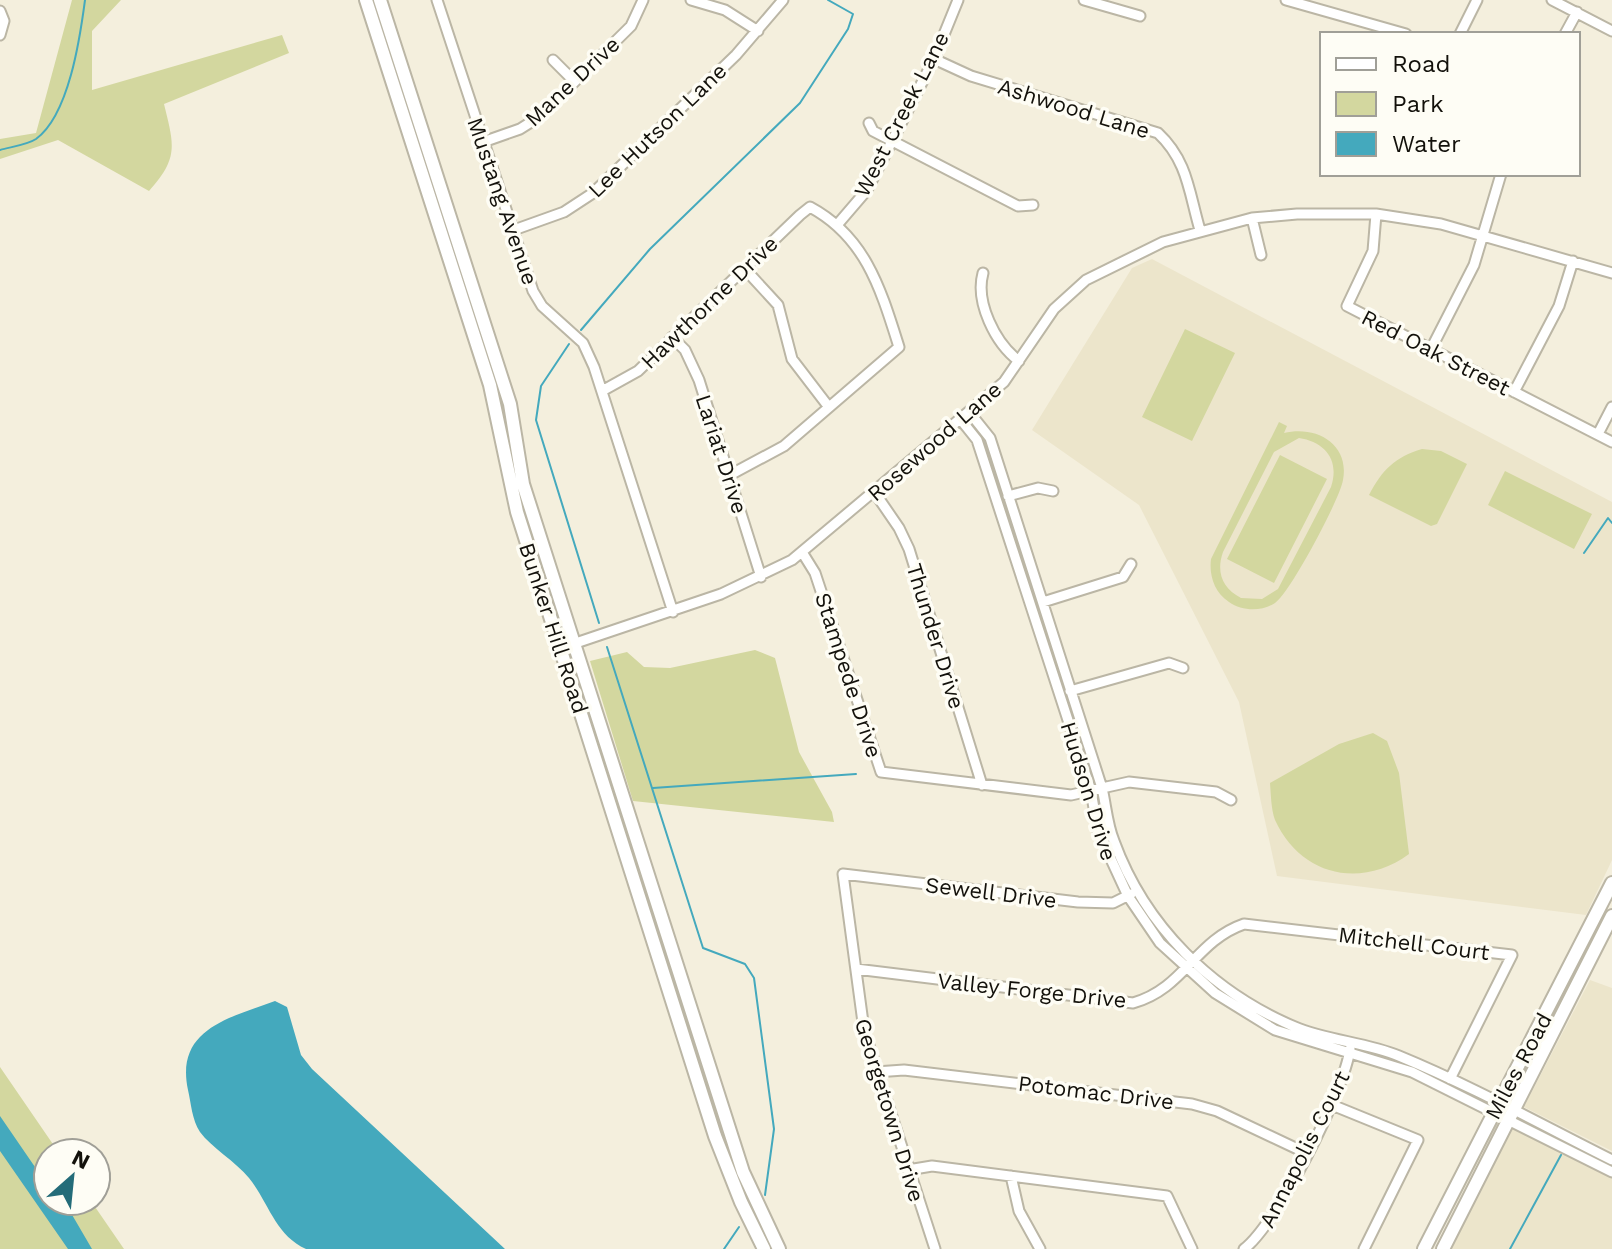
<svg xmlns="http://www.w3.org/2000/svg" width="1612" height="1249" viewBox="0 0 1612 1249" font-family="'Work Sans',sans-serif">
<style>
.built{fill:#ece5cb}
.green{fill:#d3d79f;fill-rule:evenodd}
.water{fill:#44a9bd}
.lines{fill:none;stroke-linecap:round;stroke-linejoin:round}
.stream{stroke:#44a9bd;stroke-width:2}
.minor-casing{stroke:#bbb6a5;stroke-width:13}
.major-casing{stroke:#bbb6a5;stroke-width:16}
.minor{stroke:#fff;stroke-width:9}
.major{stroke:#fff;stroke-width:12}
.labels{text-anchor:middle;stroke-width:7;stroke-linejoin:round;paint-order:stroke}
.street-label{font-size:22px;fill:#13110b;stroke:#fefdf5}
</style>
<rect width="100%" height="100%" fill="#f4efdd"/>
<path class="built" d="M1152 259 1612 502V860L1586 915 1277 876 1239 702 1139 505 1032 430 1132 268Z
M1590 980 1612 988V1151L1524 1107Z
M1511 1125 1612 1177V1249H1449Z"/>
<path class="green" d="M72 0H121L92 31V90L282 35 289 53 164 104C174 145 179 158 149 191L58 140 0 159V139L36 133Z
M1185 329 1235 353 1192 441 1142 417Z
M1279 422 1287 426 1284 433C1315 425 1350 443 1343 480 1340 499 1290 593 1275 603 1261 612 1242 611 1229 602 1214 592 1209 575 1211 559ZM1299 438C1325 442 1340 460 1331 487L1278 589 1262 599 1241 598C1222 588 1216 572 1223 552L1274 452Z
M1422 449 1441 451 1467 464 1437 524 1431 526 1369 495C1382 470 1395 457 1422 449Z
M1280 455 1327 479 1274 583 1227 559Z
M1505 471 1592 514 1574 549 1488 505Z
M755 650 775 658 799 752 832 812 834 822 633 801 590 661 627 652 644 667 670 668Z
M1373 733 1387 741 1399 773 1409 854C1360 890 1300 875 1275 820 1271 809 1271 795 1270 783L1339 744Z
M0 1067 59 1153H48V1201H91L124 1249H0Z"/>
<path class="water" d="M275 1001 287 1007 301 1055 312 1069 505 1249H306C275 1235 269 1203 249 1178 236 1162 211 1147 200 1132 192 1120 191 1103 188 1090 175 1029 229 1018 275 1001Z
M0 1116 48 1186V1201H64L92 1249H68L0 1151Z"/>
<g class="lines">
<path class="stream" d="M0 150C10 147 27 145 36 139 69 115 80 38 85 0
M581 330 650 249 800 103 848 29 853 14 828 0
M569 344 541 386 536 420 599 623
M1584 553 1608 518 1612 523
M607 647 703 948 745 964 754 978 774 1129 765 1195
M653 788 856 774
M724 1249 739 1227
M1510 1249 1561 1155"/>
<defs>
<path id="minor" d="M437 0 533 291 542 306 583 343 594 367 673 612
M691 0 725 10 758 31
M1084 0 1140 16
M1286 0 1406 34
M1552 0 1612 31
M0 11 4 21 0 35
M1460 34 1477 0
M1565 34 1577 12
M934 59 971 76 1158 133C1188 161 1189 193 1200 230
M553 60 574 81
M869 123 873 131 1018 206 1033 205
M483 142 520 129 539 117 631 26 643 0
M1376 214 1373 251 1347 306 1612 442
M1252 218 1261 255
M837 225 867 190 934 59 958 0
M511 231 564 212 593 193 736 55 783 0
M744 268 778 305 792 359 828 406
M983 273C975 302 995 343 1019 361
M672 337 685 350 699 380 761 577
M1431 349 1474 265 1501 174
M602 391 638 371 800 215 810 207C866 237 881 290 899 347L784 446 728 476
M1514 392 1559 306 1573 261
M970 413 990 438 1102 788C1106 805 1107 824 1114 841 1145 926 1212 992 1295 1027 1328 1041 1366 1042 1399 1056 1472 1086 1542 1125 1612 1160
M961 420 977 440 1091 791 1098 831 1128 896 1160 943 1215 993 1275 1030 1412 1072 1612 1172
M1598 434 1612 407
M875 493 899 528 909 549 982 785
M1008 496 1038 488 1053 491
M802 552 815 573 881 772 1071 795 1129 782 1216 792 1231 800
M1043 602 1123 577 1131 564
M561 648 721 594 792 560 1004 382 1054 309 1086 280 1163 242 1252 218 1297 214H1376L1441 224 1612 273
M1070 691 1169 663 1183 668
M856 969 1133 1003C1184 989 1195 941 1244 924L1512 955 1450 1079
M876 1072 904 1070 1192 1104 1217 1111 1306 1153
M1332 1105 1418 1140 1364 1249
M908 1170 932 1166 1167 1196 1192 1249
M1011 1176 1019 1211 1040 1249
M935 1249 864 1030 843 874 1078 902 1113 903 1131 894
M1244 1249C1277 1224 1344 1092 1350 1049"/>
<path id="major" d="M366 0 490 385 517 512 715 1136 741 1202 764 1249
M380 0 510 404 523 484 743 1172 779 1249
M1424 1249 1612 883
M1443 1249 1612 916"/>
</defs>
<use href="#minor" class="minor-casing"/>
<use href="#major" class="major-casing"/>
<use href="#minor" class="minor"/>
<use href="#major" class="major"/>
</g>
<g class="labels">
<g class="street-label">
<text transform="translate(572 81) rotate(-43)" y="8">Mane Drive</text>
<text transform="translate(1074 108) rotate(17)" y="8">Ashwood Lane</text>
<text transform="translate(901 114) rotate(-63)" y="8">West Creek Lane</text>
<text transform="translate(657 130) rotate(-44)" y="8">Lee Hutson Lane</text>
<text transform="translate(503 201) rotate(71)" y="8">Mustang Avenue</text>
<text transform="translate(709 302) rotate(-44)" y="8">Hawthorne Drive</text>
<text transform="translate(1436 352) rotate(27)" y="8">Red Oak Street</text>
<text transform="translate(934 441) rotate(-41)" y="8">Rosewood Lane</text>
<text transform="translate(722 454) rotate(72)" y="8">Lariat Drive</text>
<text transform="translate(554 628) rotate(72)" y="8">Bunker Hill Road</text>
<text transform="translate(936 636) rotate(73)" y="8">Thunder Drive</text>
<text transform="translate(849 675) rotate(72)" y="8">Stampede Drive</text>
<text transform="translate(1089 791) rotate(73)" y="8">Hudson Drive</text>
<text transform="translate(991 892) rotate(7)" y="8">Sewell Drive</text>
<text transform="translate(1414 943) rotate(7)" y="8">Mitchell Court</text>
<text transform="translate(1032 990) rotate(6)" y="8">Valley Forge Drive</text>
<text transform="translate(1518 1066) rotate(-62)" y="8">Miles Road</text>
<text transform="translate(1096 1092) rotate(7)" y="8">Potomac Drive</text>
<text transform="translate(890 1110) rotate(73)" y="8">Georgetown Drive</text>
<text transform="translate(1304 1149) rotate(-63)" y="8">Annapolis Court</text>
</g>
</g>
<rect x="1320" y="32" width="260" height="144" fill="#fefdf5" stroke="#a09f97" stroke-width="2"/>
<rect x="1336" y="58" width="40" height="12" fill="#ffffff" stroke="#a09f97" stroke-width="2"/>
<text x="1392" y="72" font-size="24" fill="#13110b">Road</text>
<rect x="1336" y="92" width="40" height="24" fill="#d3d79f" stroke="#a09f97" stroke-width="2"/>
<text x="1392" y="112" font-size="24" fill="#13110b">Park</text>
<rect x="1336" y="132" width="40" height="24" fill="#44a9bd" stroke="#a09f97" stroke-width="2"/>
<text x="1392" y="152" font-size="24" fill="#13110b">Water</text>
<g transform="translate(72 1177) rotate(27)"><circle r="38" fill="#fefdf5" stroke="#a09f97" stroke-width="2"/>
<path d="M0-6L14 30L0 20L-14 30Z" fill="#246c79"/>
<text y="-12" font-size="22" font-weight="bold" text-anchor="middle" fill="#13110b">N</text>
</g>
</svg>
